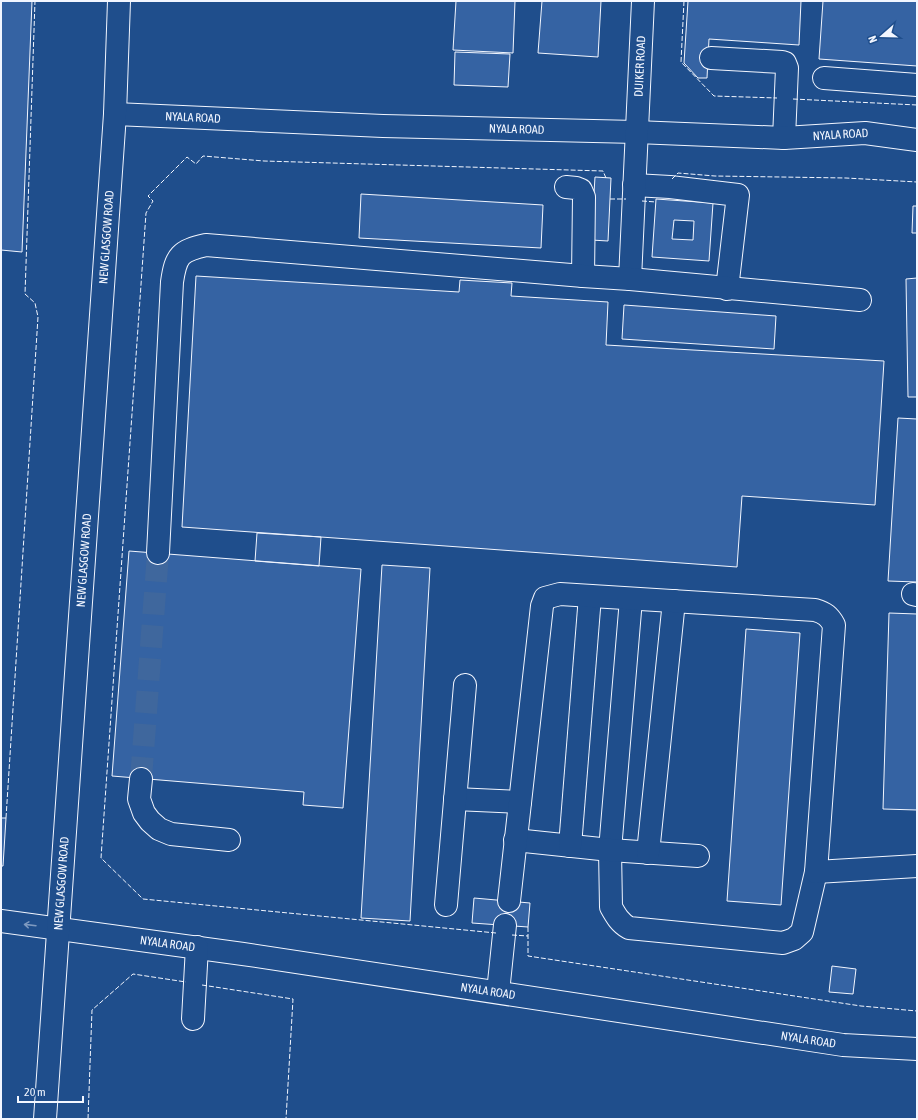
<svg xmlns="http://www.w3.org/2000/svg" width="918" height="1120" viewBox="0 0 918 1120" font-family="'Asap Condensed',sans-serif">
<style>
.building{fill:#3563a3;stroke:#f2f6ff;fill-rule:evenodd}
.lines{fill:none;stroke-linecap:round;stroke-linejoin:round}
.minor-tunnel{stroke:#3f679d;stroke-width:22;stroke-dasharray:22 11;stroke-linecap:butt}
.minor-casing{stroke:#f2f6ff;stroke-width:24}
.minor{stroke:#1f4e8c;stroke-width:22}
.fence{stroke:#f2f6ff;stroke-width:1;stroke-dasharray:5 2;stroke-linecap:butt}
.oneway{stroke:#7e9ac0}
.labels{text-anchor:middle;stroke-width:3;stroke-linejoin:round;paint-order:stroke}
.street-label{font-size:12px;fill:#f2f6ff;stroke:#1f4e8c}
</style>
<rect width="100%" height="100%" fill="#1f4e8c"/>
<path class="building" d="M1 1H32L22 252 1 250Z
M456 1H515L513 53 453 50Z
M542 1H601L598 57 538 53Z
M688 1H801L799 45 709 39 707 78H698L684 63Z
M823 1H917V66L819 59Z
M455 52 510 54 508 87 454 85Z
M595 177 611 178 608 241 591 240Z
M361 194 543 205 541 248 359 238Z
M656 199 713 203 709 261 652 257ZM674 220 694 221 693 240 672 239Z
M913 206H917V233H912Z
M196 276 459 292 460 280 512 283 511 296 608 302 606 345 884 361 875 505 742 496 737 567 182 527Z
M917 278V397H908L906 279Z
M624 305 776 316 774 349 622 339Z
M898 418 917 419V582L888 581Z
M257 533 321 537 319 566 255 561Z
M129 551 361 569 343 808 303 805 304 792 112 776Z
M382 565 430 568 410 921 361 918Z
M889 613 917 614V810L883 809Z
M746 629 800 633 781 905 727 901Z
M1 818H6L3 866H1Z
M474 898 530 903 528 927 472 923Z
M832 966 856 969 853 994 829 992Z"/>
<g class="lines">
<path class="minor-tunnel" d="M141 779 158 553"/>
<defs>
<g id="minor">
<path d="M711 58 782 62 785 63 787 68 784 138"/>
<path d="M824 78 917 85"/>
<path id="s1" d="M115 114 383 126 636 132 784 138 865 133 917 140"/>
<path d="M634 185 670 187 738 195 727 289"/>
<path d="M566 187 576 188 581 190 584 197 583 276"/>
<path id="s2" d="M630 279 643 1"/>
<path d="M158 553 172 282C176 255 180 251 206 245L583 276 630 279 860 300"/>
<path d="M913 594 917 595"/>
<path d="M631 599 610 850 611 907C616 916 620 923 629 928L783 943 794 939 802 932 816 872"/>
<path d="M141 779 139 799 144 813 150 821 159 829 171 834 229 840"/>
<path d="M455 799 520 802"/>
<path d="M515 840 610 850 698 856"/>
<path d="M570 846 590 596"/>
<path d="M648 853 674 601"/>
<path d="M509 901 542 606 545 598 560 594 815 610C825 613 829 616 834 625L816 872 917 866"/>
<path d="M446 905 465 685"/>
<path id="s3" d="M1 921 243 954 843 1045 917 1049"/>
<path d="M498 992 505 925"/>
<path d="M193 1019 197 947"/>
<path id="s4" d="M45 1119 115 114 119 1"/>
</g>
</defs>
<use href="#minor" class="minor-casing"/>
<use href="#minor" class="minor"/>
<path class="fence" d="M684 1 681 62 714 96 777 98
M793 99 917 105
M672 179 678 173 715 176 846 178 917 182
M610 199H626
M642 201 656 202
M6 818 38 317 35 303 25 294 35 1
M528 927V956L861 1006 917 1011
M496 933 143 899 101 858 146 213 153 201 148 196 187 157 196 164 203 156 264 161 603 171 606 178
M512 935 528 936
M202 985 293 999 286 1119
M88 1119 92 1010 133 974 186 982"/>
</g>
<defs><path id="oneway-shaft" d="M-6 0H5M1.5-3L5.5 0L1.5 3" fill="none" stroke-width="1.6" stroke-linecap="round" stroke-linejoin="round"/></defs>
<use class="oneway" href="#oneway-shaft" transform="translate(30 925) rotate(-173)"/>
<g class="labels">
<g class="street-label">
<text dy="4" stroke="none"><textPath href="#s2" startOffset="213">DUIKER ROAD</textPath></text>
<text dy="4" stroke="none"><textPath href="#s1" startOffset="78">NYALA ROAD</textPath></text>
<text dy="4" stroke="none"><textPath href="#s1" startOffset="402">NYALA ROAD</textPath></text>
<text dy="4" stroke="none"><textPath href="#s1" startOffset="726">NYALA ROAD</textPath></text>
<text dy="4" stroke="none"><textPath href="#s4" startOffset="884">NEW GLASGOW ROAD</textPath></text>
<text dy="4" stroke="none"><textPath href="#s4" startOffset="560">NEW GLASGOW ROAD</textPath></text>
<text dy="4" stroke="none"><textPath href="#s4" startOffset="236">NEW GLASGOW ROAD</textPath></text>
<text dy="4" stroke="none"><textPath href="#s3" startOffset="168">NYALA ROAD</textPath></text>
<text dy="4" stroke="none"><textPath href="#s3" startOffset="492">NYALA ROAD</textPath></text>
<text dy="4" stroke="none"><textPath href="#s3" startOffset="816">NYALA ROAD</textPath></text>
</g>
</g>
<rect width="918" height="1120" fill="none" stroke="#f2f6ff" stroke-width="4"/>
<g transform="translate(882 36) rotate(250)" stroke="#1f4e8c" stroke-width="3" paint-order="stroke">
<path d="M0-3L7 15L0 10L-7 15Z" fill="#f2f6ff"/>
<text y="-6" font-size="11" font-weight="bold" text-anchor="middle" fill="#f2f6ff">N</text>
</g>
<path d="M18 1096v6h65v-6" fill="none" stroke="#f2f6ff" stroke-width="2"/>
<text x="24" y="1096" font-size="12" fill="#f2f6ff" stroke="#1f4e8c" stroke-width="3" paint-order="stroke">20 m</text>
</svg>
